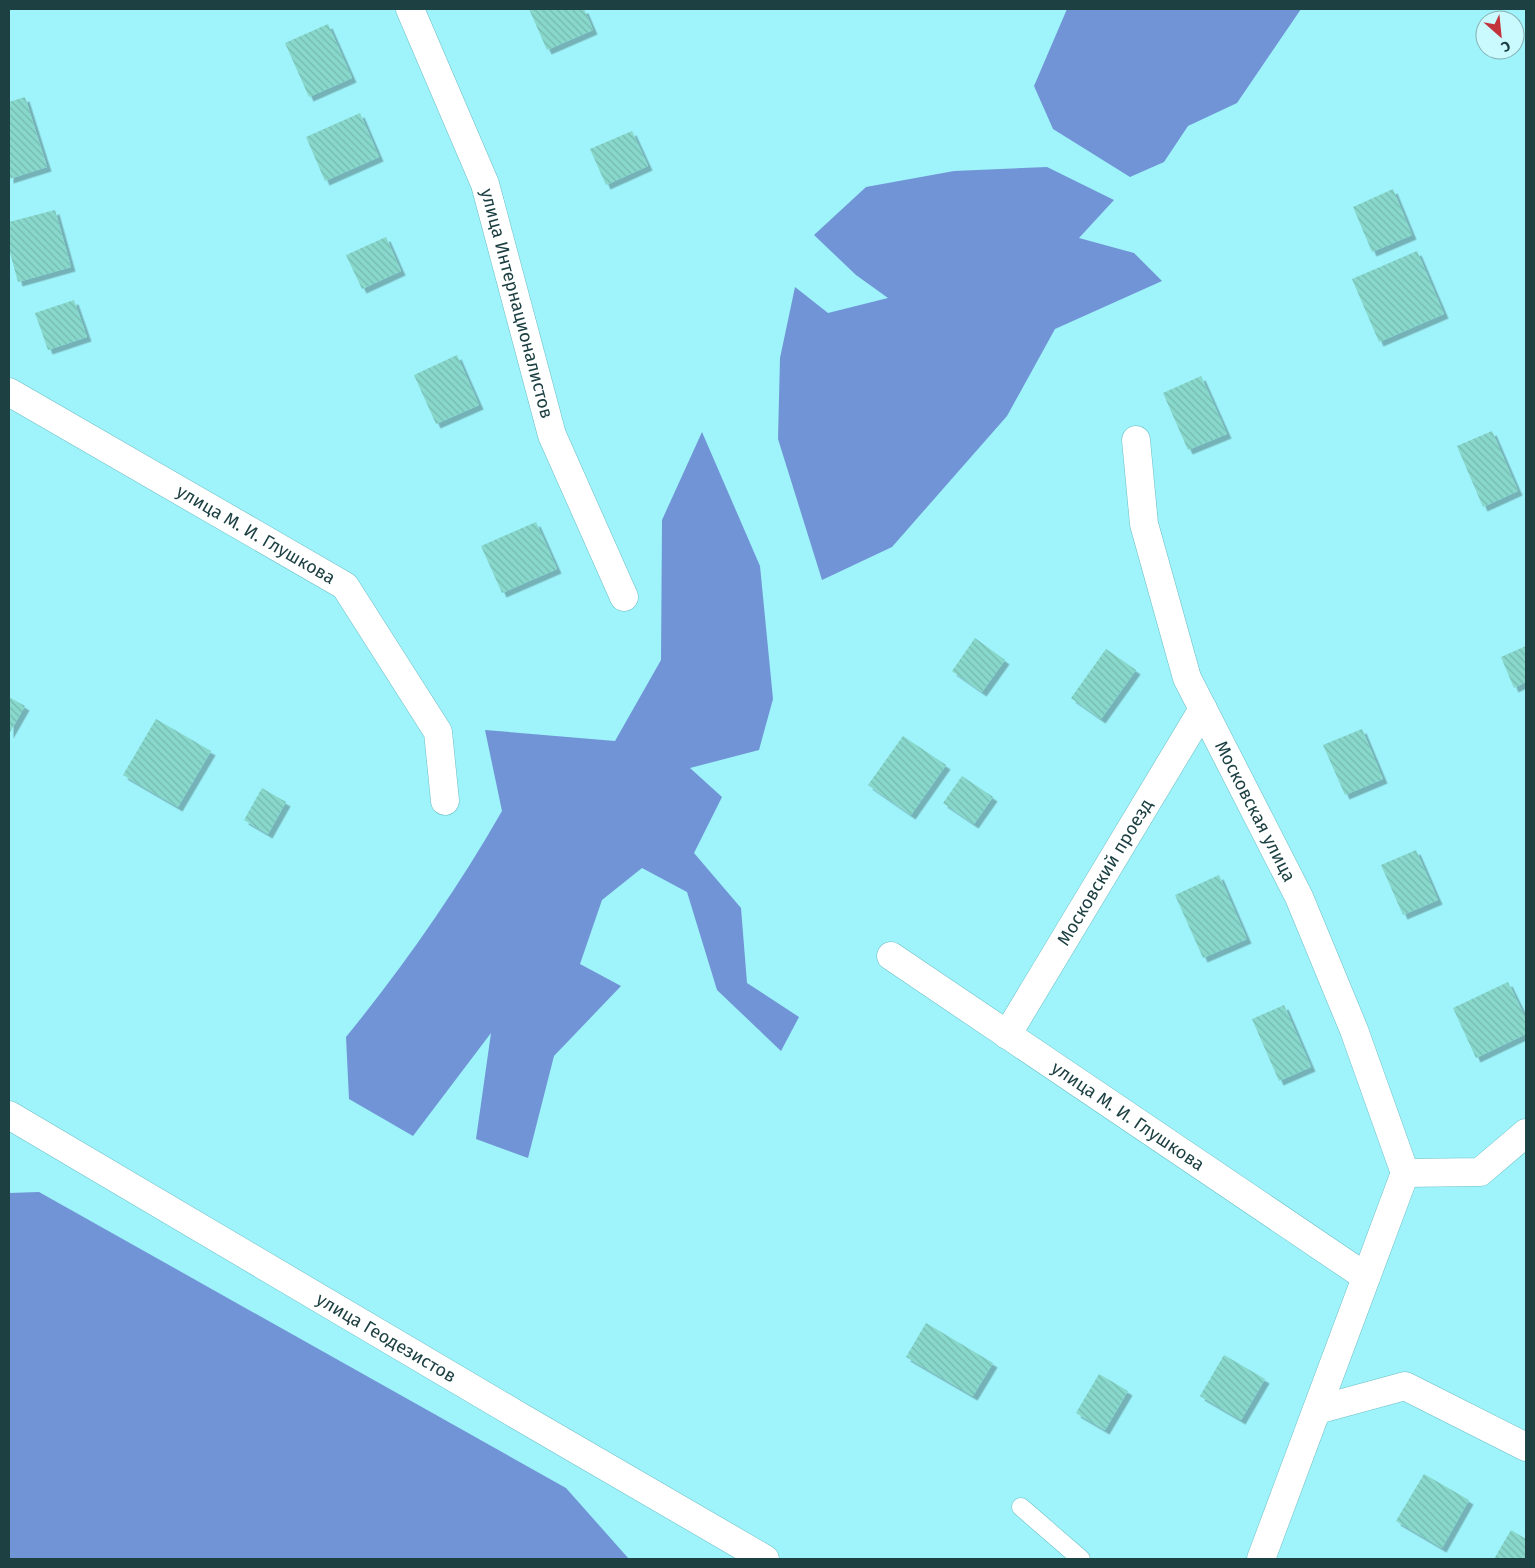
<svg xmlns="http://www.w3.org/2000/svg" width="1535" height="1568" viewBox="0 0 1535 1568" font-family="'Fira Sans',sans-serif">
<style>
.water{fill:#7194d7}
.building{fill:url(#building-back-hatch);filter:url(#shadow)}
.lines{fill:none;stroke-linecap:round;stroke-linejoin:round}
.lane-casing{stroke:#6bbec5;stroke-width:19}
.street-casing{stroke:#6bbec5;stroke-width:29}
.primary-casing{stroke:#6bbec5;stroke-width:29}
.lane{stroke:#fff;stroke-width:18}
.street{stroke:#fff;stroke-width:28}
.primary{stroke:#fff;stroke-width:28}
.labels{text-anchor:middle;stroke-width:4;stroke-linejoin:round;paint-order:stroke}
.street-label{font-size:18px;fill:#1d4043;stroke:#cafafe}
</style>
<defs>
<pattern id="building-back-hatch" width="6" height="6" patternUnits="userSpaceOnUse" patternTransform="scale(1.25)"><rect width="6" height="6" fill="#88d8cb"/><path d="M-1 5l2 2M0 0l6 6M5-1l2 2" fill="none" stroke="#75bab0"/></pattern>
<filter id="shadow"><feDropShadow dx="4.5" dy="4.5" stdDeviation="0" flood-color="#0004"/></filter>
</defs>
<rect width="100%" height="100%" fill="#9ff3fa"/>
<path class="water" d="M1067 9H1301L1237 103 1188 126 1164 162 1130 177 1053 129 1034 86Z
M1047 167 1114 200 1079 238 1134 253 1162 281 1055 329 1007 416 892 547 822 580 778 439 780 358 795 287 828 313 888 298 856 275 814 235 866 187 954 171Z
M702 432 760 566 773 699 759 750 690 768 722 797 694 853 741 908 747 983 799 1017 781 1051 717 990 687 892 642 868 602 900 580 964 621 986 554 1056 528 1158 476 1139 491 1033 413 1136 349 1099 346 1037C404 966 456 891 502 811L485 730 615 741 661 660 662 520Z
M39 1192 566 1488 629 1559H9V1193Z"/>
<path class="building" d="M529 9H584L593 30 547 50Z
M328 24 352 78 309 97 285 43Z
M25 97 47 167 9 179V102Z
M360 113 379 157 325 181 306 137Z
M632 131 648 166 606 185 590 149Z
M1393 189 1412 235 1372 252 1353 207Z
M55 210 71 267 18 282 9 249V222Z
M386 237 401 271 362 289 346 255Z
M1417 251 1444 314 1379 342 1352 279Z
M74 300 87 337 48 350 35 313Z
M457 355 479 405 436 424 414 375Z
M1201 376 1227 434 1188 450 1163 393Z
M1492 431 1518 491 1483 507 1457 446Z
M536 522 557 569 502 593 481 546Z
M975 638 1005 660 982 692 952 671Z
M1526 646V682L1514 688 1501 657Z
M1106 649 1136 670 1101 719 1071 698Z
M9 697 25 706 9 734Z
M156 719 211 751 178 807 123 775Z
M1362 729 1383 779 1345 795 1323 745Z
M903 736 946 765 911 815 868 785Z
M962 776 993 797 974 824 943 803Z
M262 788 286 802 268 834 244 820Z
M1416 850 1438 900 1403 915 1381 865Z
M1219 875 1247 939 1203 958 1175 895Z
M1508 982 1526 1019V1034L1476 1058 1453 1008Z
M1284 1005 1311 1067 1279 1081 1252 1019Z
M926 1323 993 1363 973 1396 906 1357Z
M1224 1355 1265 1379 1241 1420 1200 1396Z
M1099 1374 1128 1391 1105 1430 1076 1413Z
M1424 1474 1469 1500 1442 1548 1396 1521Z
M1511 1530 1526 1539V1559H1494Z"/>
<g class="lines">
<defs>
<path id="lane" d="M1021 1507 1081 1559"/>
<g id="street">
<path id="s1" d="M410 9 485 184 552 435 624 597"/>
<path id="s2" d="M9 392 345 586 438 732 445 801"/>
<path id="s3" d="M1136 440 1144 524 1187 678 1299 897 1354 1030 1405 1173"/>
<path id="s4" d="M891 956 1366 1277"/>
<path id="s5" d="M1007 1035 1203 709"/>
<path d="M1405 1173 1480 1172 1526 1133"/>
<path d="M1317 1410 1405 1386 1526 1447"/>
<path d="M1261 1559 1405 1173"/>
</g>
<g id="primary">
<path id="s6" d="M9 1115 524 1419 765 1559"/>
</g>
</defs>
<use href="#lane" class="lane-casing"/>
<use href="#street" class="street-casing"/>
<use href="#primary" class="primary-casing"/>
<use href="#lane" class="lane"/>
<use href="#street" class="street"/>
<use href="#primary" class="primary"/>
</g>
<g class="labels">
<g class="street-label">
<text dy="6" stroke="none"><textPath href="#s1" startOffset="314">улица Интернационалистов</textPath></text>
<text dy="6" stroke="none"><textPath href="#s2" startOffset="285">улица М. И. Глушкова</textPath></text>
<text dy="6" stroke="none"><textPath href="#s3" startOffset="394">Московская улица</textPath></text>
<text dy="6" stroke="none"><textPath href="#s5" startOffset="190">Московский проезд</textPath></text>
<text dy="6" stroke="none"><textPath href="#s4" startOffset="286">улица М. И. Глушкова</textPath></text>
<text dy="6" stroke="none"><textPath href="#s6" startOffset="438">улица Геодезистов</textPath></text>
</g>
</g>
<rect width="1535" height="1568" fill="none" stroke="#1d4043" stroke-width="20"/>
<g transform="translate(1500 35) rotate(153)"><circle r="24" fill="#cafafe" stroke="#85b0b3"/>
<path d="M0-4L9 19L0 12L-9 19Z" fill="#c2333b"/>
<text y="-8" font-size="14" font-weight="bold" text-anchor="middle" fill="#1d4043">С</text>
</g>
</svg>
